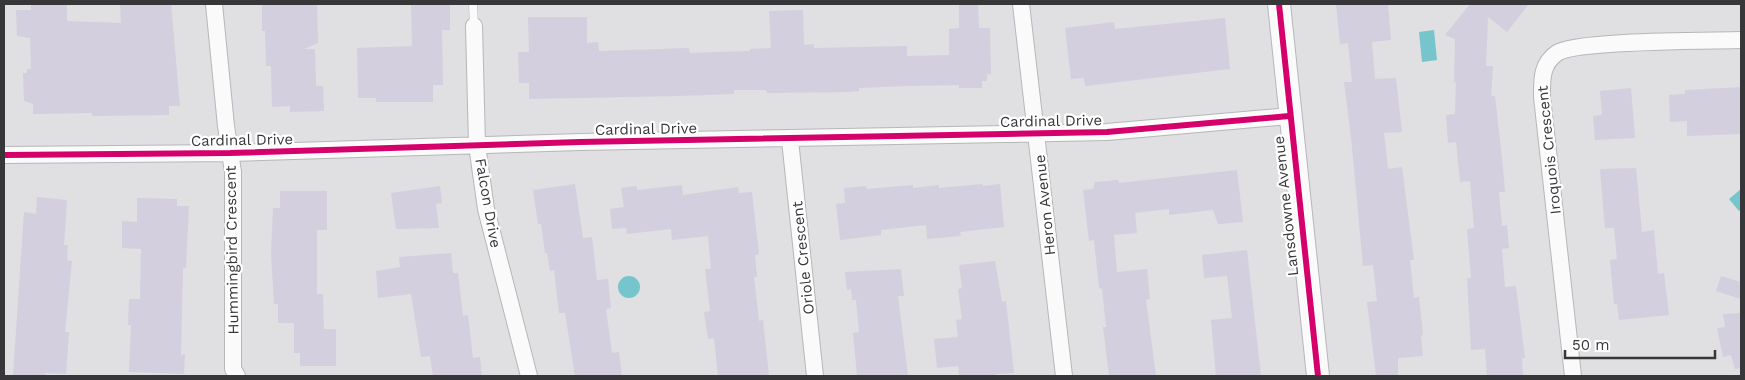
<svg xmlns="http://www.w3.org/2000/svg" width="1745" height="380" viewBox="0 0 1745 380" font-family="'Work Sans',sans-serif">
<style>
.water{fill:#76c5cc}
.building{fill:#d3cfde}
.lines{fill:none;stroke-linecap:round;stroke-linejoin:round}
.lane-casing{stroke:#b7b6b8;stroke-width:9}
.street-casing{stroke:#b7b6b8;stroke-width:18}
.secondary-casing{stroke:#b7b6b8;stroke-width:24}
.lane{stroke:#fafafb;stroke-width:8}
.street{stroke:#fafafb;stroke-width:16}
.secondary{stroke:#fafafb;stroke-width:22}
.cycleway-casing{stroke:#fff;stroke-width:9}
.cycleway{stroke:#d6006c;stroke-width:6}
.labels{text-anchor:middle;stroke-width:4.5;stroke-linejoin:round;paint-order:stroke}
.street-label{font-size:15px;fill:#373638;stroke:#fff}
</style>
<rect width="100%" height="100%" fill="#e0dfe2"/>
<path class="water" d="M1434 30 1437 60 1422 62 1419 32Z
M1741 189V209L1739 211 1729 199Z
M618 287a11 11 0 1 1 22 0a11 11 0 1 1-22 0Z"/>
<path class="building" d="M31 4H67V21L121 23 120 4H171L180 106H169V115L92 116V113L33 114V104L24 101 23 73H27V69H31L30 38 17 36 16 10H31Z
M262 4H317L318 43 304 49H315L316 86H323L324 111 290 112V106L272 107 271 66H266L265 31H262Z
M411 4H450V30H442L443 85H433V102H376V98H358L357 48 412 46Z
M959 4H978L979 28H990L991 74H987V81H982V88H959V85L908 86 859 88V91L847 92 767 93 766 90H734V94L678 96 529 99V83H519L518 52H529L528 17H587V43L598 42 599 51 689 48 690 53 750 51V49L771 48 769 11 803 10 804 45 814 44V48L907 46V56L949 55V29L959 28Z
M1336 4H1388L1391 40 1372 42 1375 79 1396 78 1402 132 1384 133 1388 169 1402 167 1414 260H1410L1414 298 1419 297 1423 335 1421 336 1423 356 1398 358V376H1376L1367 302 1377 301 1373 265 1363 266 1351 137 1344 82H1352L1348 43 1340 44Z
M1470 4H1529L1507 32 1488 17 1486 66H1493L1491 96H1495L1503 168 1505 192H1499L1502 226 1507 225 1509 248 1502 249 1505 287 1516 286 1525 358H1522L1523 376H1487L1485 349 1471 350 1467 278H1471L1467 229 1474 228 1470 181 1460 182 1456 142 1448 143 1446 115 1455 114 1456 82 1454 83 1455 39 1445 35Z
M1225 18 1230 69 1085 86 1084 78 1071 79 1065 28 1114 22 1115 29Z
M1741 87V134L1687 136V121L1670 122 1669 95 1685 94V90Z
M1631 88 1635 138 1595 140 1593 116 1602 115 1600 91Z
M1636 168 1642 232 1654 230 1658 274 1664 273 1669 315 1619 320 1617 304H1614L1610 260 1617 259 1614 228H1605L1600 169Z
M1237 170 1243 222 1218 224 1213 210 1169 215V209L1135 213 1137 233 1114 235 1117 272 1147 269 1150 299 1146 300 1156 376H1109L1103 327H1106L1102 289 1099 288 1094 240 1089 241 1083 190 1093 189 1095 182 1118 180 1119 183Z
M575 184 583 238 592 237 597 280 608 279 611 308 606 309 612 353 619 352 622 376H575L565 313H559L554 270 550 271 547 253H545L541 224H538L533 190Z
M982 184 983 186 1000 184 1004 227 960 232 961 236 927 239 926 225 881 230V235L840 240 836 204 845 203 844 188 866 186 867 189 913 185V188L939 185V188Z
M682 185 683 195 738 187 739 193 752 192 759 254 755 255 757 277H754L759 321 763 320 769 376H718L714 338 708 339 704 312 710 311 705 269H711L708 236 672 240 671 229 627 234 626 228 612 229 610 209 624 207 621 188 637 186V190Z
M440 186 442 203 436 204 439 228 396 229 391 193Z
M280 191H327V230H317V294H323L324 329H336V366H300V353H294V323H278V304H274L271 254 273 208H280Z
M37 197 67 200 64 245H68L67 260 72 261 65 332H69L66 374 45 373V376H13L24 212 36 214Z
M137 198 177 199V206H189L186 268H183L181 355 185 354 184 374 129 372 131 325H128L129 299H140L141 249 122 248V221L137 222Z
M1247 250 1261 376H1216L1211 320 1232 318 1227 276 1204 278 1202 255Z
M451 253 453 273H458L463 316 468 315 473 358 480 357 482 376H433L430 356 421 357 411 294 378 298 376 271 400 267 399 257Z
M995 261 1002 302 1006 301 1014 373 996 374 997 376H959L958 366 937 368 934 339 958 337 956 320 962 319 958 289 962 288 959 265Z
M901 269 904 296H898L908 376H857L853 333 859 332 856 300H852L851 289 847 290 845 272Z
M1721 276 1741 282V299L1716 291Z
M1741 313V368L1735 369 1731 355 1723 357 1717 328 1725 327 1723 314Z"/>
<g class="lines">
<defs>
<path id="lane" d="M473 4 474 26"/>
<path id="street" d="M214 4 226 126 233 172V369L237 376
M1021 4 1064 376
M474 26 477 145 486 209 529 376
M790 140 815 376
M4 155 230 153 580 142 1107 132 1289 116
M1573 376 1542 97C1542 80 1541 64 1557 53 1576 40 1710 41 1741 40"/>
<path id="secondary" d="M1279 4 1318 376"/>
</defs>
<use href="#lane" class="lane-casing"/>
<use href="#street" class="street-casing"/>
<use href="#secondary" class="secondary-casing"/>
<use href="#lane" class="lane"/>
<use href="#street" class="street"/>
<use href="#secondary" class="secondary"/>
<defs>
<path id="cycleway" d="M1279 4 1318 376
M4 155 230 153 580 142 1107 132 1289 116"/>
</defs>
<use href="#cycleway" class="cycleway-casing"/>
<use href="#cycleway" class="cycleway"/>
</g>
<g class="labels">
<g class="street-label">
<text transform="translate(1051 121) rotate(-1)" y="5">Cardinal Drive</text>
<text transform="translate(646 129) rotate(-1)" y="5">Cardinal Drive</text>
<text transform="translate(242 140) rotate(-1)" y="5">Cardinal Drive</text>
<text transform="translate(1549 150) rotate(-96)" y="5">Iroquois Crescent</text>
<text transform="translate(488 203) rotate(80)" y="5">Falcon Drive</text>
<text transform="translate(1045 205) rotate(-96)" y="5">Heron Avenue</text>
<text transform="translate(1286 206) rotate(-96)" y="5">Lansdowne Avenue</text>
<text transform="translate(232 250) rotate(-91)" y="5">Hummingbird Crescent</text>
<text transform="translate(803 258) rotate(-96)" y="5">Oriole Crescent</text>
</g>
</g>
<rect width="1745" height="380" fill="none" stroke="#373638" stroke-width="10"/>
<path d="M1565 350v8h150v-8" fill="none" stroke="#373638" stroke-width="2.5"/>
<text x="1572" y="350" font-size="15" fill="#373638" stroke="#ffffff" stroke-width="4" paint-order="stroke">50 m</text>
</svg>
